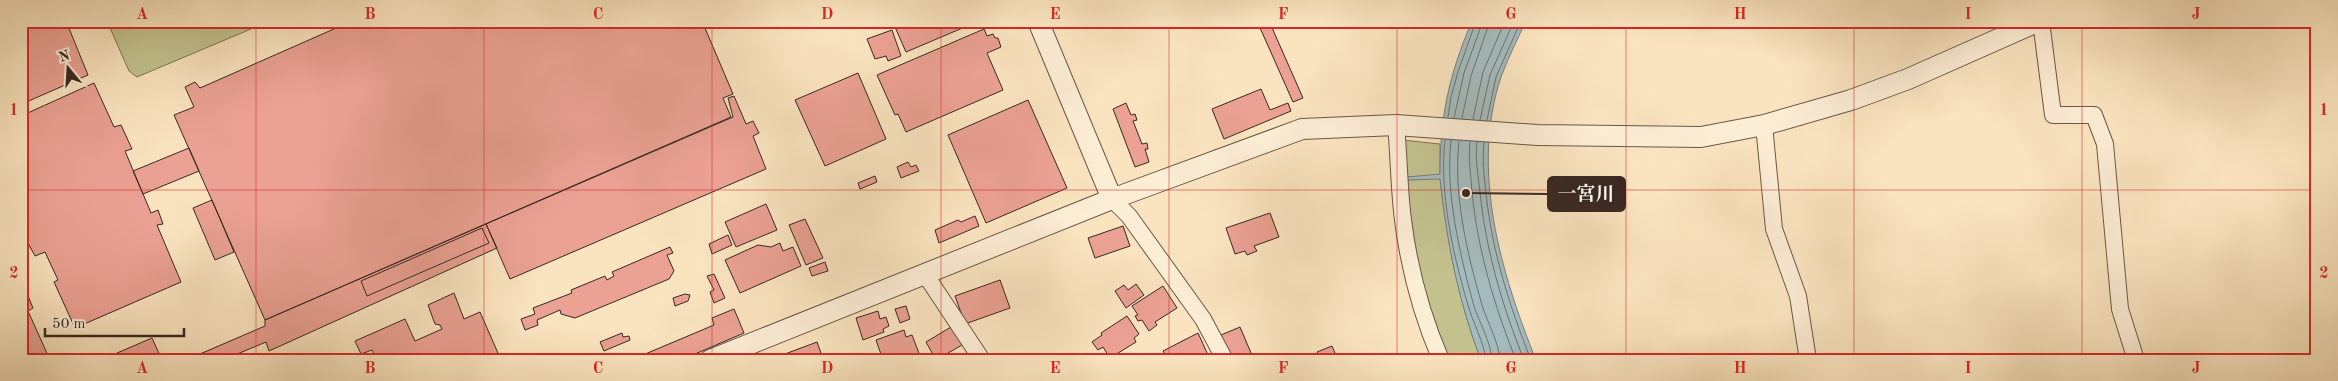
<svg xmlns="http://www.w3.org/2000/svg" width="2338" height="381" viewBox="0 0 2338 381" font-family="'Old Standard TT','Noto Serif JP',serif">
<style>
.green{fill:#c3c28f;stroke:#7e7558}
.water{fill:#a4bbbd;stroke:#79807f}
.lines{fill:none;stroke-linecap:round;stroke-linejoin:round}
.shore{stroke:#6e7270;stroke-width:1}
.building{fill:#eba193;stroke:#392822}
.minor-casing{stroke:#695749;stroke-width:18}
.tertiary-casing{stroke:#695749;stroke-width:22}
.minor{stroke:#fcedd5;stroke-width:16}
.tertiary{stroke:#fcedd5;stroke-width:20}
.grid{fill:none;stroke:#d62828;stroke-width:1;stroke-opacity:0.55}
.leader{fill:none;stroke:#392822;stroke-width:2}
.callout-dot{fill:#392822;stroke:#fcedd5;stroke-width:2}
.callout{fill:#392822;stroke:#392822;stroke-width:2}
.callout-label{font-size:19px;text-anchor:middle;font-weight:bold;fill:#fff}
.neatline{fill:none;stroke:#d62828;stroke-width:2}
.grid-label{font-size:16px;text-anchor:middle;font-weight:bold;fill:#d62828}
</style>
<rect width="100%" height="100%" fill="#fae4bf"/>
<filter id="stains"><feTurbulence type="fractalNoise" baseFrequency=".004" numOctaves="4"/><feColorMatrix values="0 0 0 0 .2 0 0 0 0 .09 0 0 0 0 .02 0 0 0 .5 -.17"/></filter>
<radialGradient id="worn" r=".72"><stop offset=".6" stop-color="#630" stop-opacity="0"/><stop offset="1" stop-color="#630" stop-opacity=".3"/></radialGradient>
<path class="green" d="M107 21H270L137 77 129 71Z
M1402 140 1440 144V175L1407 177Z
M1440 178C1447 241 1458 300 1481 360H1448L1425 299 1411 234 1407 180Z"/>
<path class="water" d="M1472 21H1526C1517 40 1508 58 1501 77 1470 170 1501 273 1536 360H1481C1458 300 1447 242 1440 179L1407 180V177L1440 174C1440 116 1449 75 1472 21Z"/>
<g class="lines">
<path class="shore" d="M1448 117 1451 97 1458 72 1476 21
M1454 118 1464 73 1483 21
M1462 118 1471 76 1490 21
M1473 119 1483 72 1505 21
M1480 120 1490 75 1514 21
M1487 120 1496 77 1521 21
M1445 140C1439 192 1453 255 1468 305 1473 323 1484 342 1486 360
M1451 140C1445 193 1460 255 1474 306 1479 322 1491 342 1492 360
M1459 141C1453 194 1467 253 1482 305 1487 322 1499 342 1500 360
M1470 142C1468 158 1471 176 1472 192 1478 251 1494 305 1516 360
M1477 142C1475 158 1478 176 1480 192 1486 251 1502 305 1524 360
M1484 142C1482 159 1484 176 1486 193 1492 251 1509 305 1531 360"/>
</g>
<path class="building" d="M42 21H66L88 75 24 103 21 96V31Z
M352 21H702L733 94 723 98 731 117 265 320 174 115 194 107 185 87 195 82 200 88Z
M909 21H979L906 52 895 27Z
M1257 21H1269L1303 98 1293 102Z
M984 29 987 36 993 34 995 38H998L1001 47 987 53 1003 90 906 132 898 114 895 115 877 75Z
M892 30 901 56 888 61 886 56 875 59 867 39Z
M858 73 886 139 825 166 795 100Z
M94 83 114 127 121 125 132 149 125 151 151 213 158 210 163 224 157 225 181 282 75 328 54 282 58 280 45 252 35 256 21 230V116Z
M1261 89 1270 110 1288 103 1291 111 1224 139 1212 109Z
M734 96 746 124 753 121 759 133 753 136 766 169 510 279 486 224 733 117 728 98Z
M1028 100 1067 188 986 223 948 135Z
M1126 103 1131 115 1135 114 1137 120 1133 121 1142 144 1147 143 1148 149H1145L1149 162 1135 167 1113 109Z
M189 148 199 171 143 194 133 171Z
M908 162 911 167 916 165 919 171 901 178 897 167Z
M875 176 877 182 860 189 858 183Z
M212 200 234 252 215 260 193 208Z
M766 204 777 230 736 247 725 222Z
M1270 213 1279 237 1254 246 1257 251 1247 255 1245 251 1235 254 1226 228Z
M975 216 979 226 939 243 935 230 958 220 961 222Z
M805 219 823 258 806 265 789 225Z
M486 224 497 248 269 351 266 342 223 360H186L265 326V320Z
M1123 226 1130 246 1095 258 1088 238Z
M482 228 489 243 367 296 361 281Z
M728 235 732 245 712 254 709 244Z
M780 243 783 251 793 247 801 266 740 293 725 260 758 245 771 247Z
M670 247 673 253 667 255 674 271 669 279 575 318 561 314 560 310 537 320 538 325 525 330 521 319 535 314 533 308 572 293 571 290 605 276 607 280 614 276 612 272Z
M825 262 828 271 812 276 809 268Z
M714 274 725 298 714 303 710 292 714 290 707 276Z
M1000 280 1010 308 965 324 955 296Z
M1136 284 1144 295 1126 308 1115 291 1124 285 1128 290Z
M1163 286 1177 308 1155 322 1157 325 1149 331 1142 320 1138 321 1135 316 1138 315 1132 306Z
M454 293 464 319 480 312 501 360H374L376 359 372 350 361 354 355 341 405 319 415 341 442 329 440 325 435 324 428 305Z
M685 294 690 295 688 301 675 306 673 298Z
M21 296 22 298 28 296 33 308 28 311 50 360H21Z
M906 306 910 319 900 323 895 309Z
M734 309 744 333 681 360H631L714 325 712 318Z
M878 311 880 319 886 317 889 326 883 329 884 332 863 340 856 318Z
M1127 316 1139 334 1134 338 1136 342 1110 358 1103 347 1098 350 1092 342 1102 335 1101 333Z
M951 327 962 345 936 360 926 342Z
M1240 327 1254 360H1232L1221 335Z
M904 330 906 337 912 335 920 356 910 360 906 358 897 360 896 357 883 360 876 340Z
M622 333 623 337 629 336 630 340 604 351 600 342Z
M1198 333 1208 355 1198 360H1168L1163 351Z
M152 338 162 360H113L117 353Z
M817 342 821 353 802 360H787L785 354Z
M1332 346 1338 360H1320L1317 352Z"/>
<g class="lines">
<defs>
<path id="minor" d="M2041 21 2053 115H2094L2105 144 2120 309 2136 360
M1396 125C1399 157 1399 189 1403 220 1409 268 1422 316 1441 360
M1764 125 1774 229 1798 296 1808 360
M1112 199 1129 216 1203 319 1225 360
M925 274 982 360"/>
<path id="tertiary" d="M1038 21 1112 199
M710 360 1112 199 1302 129 1396 125 1537 135 1701 137 1764 125 1851 100 1908 79 2039 21"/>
</defs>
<use href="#minor" class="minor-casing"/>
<use href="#tertiary" class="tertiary-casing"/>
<use href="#minor" class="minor"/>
<use href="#tertiary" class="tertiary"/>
</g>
<path class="grid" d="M256 21V360M484 21V360M712 21V360M941 21V360M1169 21V360M1397 21V360M1626 21V360M1854 21V360M2082 21V360M21 190H2317"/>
<path class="leader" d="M1466 193L1548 194"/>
<circle class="callout-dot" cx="1466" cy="193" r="5"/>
<rect class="callout" x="1548" y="177" width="77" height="34" rx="5"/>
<g class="callout-label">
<text x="1586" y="200">一宮川</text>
</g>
<rect width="2338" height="381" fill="none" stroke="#fae4bf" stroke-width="55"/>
<g transform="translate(68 68) rotate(342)" stroke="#fcedd5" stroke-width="4" paint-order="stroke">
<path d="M0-4L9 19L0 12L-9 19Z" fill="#392822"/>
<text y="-8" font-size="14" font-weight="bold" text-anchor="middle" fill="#392822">N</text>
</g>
<path d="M45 328v8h139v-8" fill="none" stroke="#392822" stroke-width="2.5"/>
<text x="52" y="328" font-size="15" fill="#392822" stroke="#fcedd5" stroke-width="4" paint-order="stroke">50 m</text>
<rect x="28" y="28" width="2282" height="326" class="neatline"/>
<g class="grid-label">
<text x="142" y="19">A</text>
<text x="370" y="19">B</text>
<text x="598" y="19">C</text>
<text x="827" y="19">D</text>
<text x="1055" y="19">E</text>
<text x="1283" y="19">F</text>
<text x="1511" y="19">G</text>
<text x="1740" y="19">H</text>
<text x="1968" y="19">I</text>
<text x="2196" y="19">J</text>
<text x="14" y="115">1</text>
<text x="2324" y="115">1</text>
<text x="14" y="278">2</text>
<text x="2324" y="278">2</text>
<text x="142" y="373">A</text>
<text x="370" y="373">B</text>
<text x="598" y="373">C</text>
<text x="827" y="373">D</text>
<text x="1055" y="373">E</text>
<text x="1283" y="373">F</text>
<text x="1511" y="373">G</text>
<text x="1740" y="373">H</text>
<text x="1968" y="373">I</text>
<text x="2196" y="373">J</text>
</g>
<rect width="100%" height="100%" filter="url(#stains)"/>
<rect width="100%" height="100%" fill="url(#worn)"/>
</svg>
